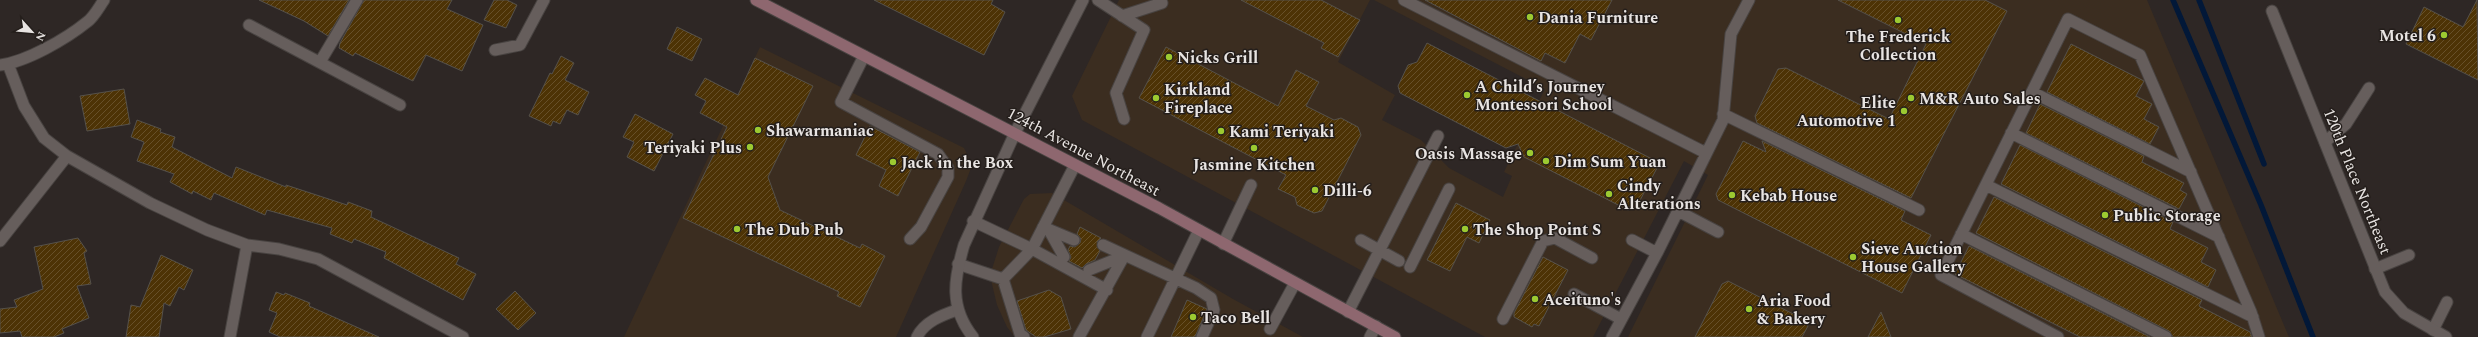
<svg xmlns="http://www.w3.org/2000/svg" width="2478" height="337" viewBox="0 0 2478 337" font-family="Spectral,serif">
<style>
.commercial{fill:#3b2d20}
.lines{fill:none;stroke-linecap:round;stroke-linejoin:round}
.stream{stroke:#021838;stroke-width:5.5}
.building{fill:url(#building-hatch);stroke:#55514b}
.service-casing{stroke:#484341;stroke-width:13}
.minor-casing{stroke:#484341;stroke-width:13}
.tertiary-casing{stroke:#484341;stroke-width:13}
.secondary-casing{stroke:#484341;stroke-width:13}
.service{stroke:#665e5c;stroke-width:11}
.minor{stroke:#665e5c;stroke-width:11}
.tertiary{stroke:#665e5c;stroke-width:11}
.secondary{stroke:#8e676f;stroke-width:11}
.poi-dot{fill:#9cca31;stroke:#241e1b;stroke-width:1.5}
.labels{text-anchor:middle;stroke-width:3;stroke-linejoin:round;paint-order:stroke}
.poi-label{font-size:16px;font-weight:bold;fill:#e8e4e2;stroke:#241e1b;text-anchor:start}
.street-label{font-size:16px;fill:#e8e4e2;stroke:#241e1b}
</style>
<defs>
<pattern id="building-hatch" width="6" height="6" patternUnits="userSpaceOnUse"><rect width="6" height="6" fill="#4d3305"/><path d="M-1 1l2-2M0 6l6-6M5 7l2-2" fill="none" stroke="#675029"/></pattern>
</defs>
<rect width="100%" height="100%" fill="#2e2725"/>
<path class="commercial" d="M1119 0H1370L1338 62 1395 95 1382 120 1421 140 1449 168 1503 197 1512 176 1504 172 1545 89 1374 0H2147L2289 337H1628L1708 175 1684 161 1593 337H1485L1082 120 1072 96Z
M760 47 964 148 968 156 971 168 966 181 896 337H624Z
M1052 193 1233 299 1303 337H1015L1007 327 997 305 991 280 992 269 999 247 1024 199 1030 194Z"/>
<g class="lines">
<path class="stream" d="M2173 0 2261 205 2313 337
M2199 0 2264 164"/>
</g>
<path class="building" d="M259 0H349L328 36 304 21Z
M364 0H452L447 9 483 25 462 71 426 55 413 81 355 53 353 56 339 48 340 43Z
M494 0H507L517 5 506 28 484 20Z
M874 0H993L991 4 1005 12 984 55Z
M1241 0H1321L1360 20 1338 57 1321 48 1324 43Z
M1425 0H1612L1591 40 1580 34 1565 63 1545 53 1541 61Z
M1838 0H1985L2007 11 1911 198 1757 123 1755 116 1778 69 1786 68 1889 119 1926 44Z
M2477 0 2478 80 2406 44 2424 7 2463 27Z
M677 27 702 39 692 61 667 49Z
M1427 43 1654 160 1657 168 1636 208 1628 210 1524 157 1518 144 1506 148 1400 93 1398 86 1408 65 1417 62Z
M2071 44 2144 81 2136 96 2152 104 2144 119 2159 127 2150 144 2047 92Z
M1166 47 1278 106 1296 70 1319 82 1306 106 1334 120 1341 118 1358 127 1361 135 1322 211 1314 213 1297 205 1295 197 1278 189 1286 175 1139 98Z
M561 56 574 63 565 80 589 92 578 115 567 110 560 124 553 121 551 126 529 116 550 73 552 74Z
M755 58 813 86 768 177 780 210 860 248 862 244 885 256 860 307 837 296 839 292 683 218 727 127 700 113 706 101 695 95 705 78 738 95Z
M124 89 130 124 87 131 80 96Z
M2040 104 2144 156 2142 162 2184 183 2180 190 2187 194 2179 209 2026 133Z
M635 114 673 134 654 171 627 157 634 142 623 137Z
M137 120 161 129 160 132 175 137 172 147 232 178 236 167 286 187V185L347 205 348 202 372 211 371 217 459 258 456 264 476 274 463 300 384 258 386 252 354 239 352 243 330 234 332 228 267 210 265 215 214 193 211 200 193 191 192 194 170 182 174 174 137 161 144 142 131 137Z
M870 126 920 152 898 196 879 186 886 170 856 155Z
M1743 141 1766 152 1762 141 1905 211 1901 220 1931 235 1902 293 1718 200 1716 194Z
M2020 145 2173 222 2170 229 2208 248 2201 262 2216 270 2208 287 2001 184Z
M1994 197 2202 300 2199 306 2250 332 2252 337H2173L2169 331 1976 233Z
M1456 203 1490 220 1479 243 1467 237 1450 271 1427 260Z
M1080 227 1101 238 1097 242 1100 251 1095 260 1086 264 1082 268 1069 261 1071 257 1068 250 1070 246 1075 247 1080 243 1081 239 1077 234Z
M78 238 87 251 84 253 91 284 77 286 89 318 62 329 64 333 54 337H22L20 331 0 333V309L17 307 14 300 43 289 34 247Z
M1969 246 2150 337H2080L1955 274Z
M161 255 193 270 184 290 179 287 170 306 164 303 159 337H126L131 305 140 307Z
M1543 257 1568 270 1539 326 1534 324 1532 327 1514 317V313Z
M1728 281 1805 320 1808 326 1802 337H1695L1722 284Z
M1049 290 1061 297 1071 329 1044 337H1036L1026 330 1017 301Z
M515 291 536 313 518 330 496 309Z
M276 292 284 295 285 293 310 303 309 306 379 337H280L269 332 277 313 269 310Z
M1187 300 1207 309 1195 337H1171Z
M1881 312 1891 337H1868Z"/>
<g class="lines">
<defs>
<path id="service" d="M1098 0 1144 30 1116 93 1124 119
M1404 0 1706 153
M1122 16 1162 3
M249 25 400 105
M495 50 520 45 544 0
M864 56 841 102 938 154 948 168V177L921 227 910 239
M320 62 357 0
M2032 92 2191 172
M1723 114 1919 210
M2011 133 2219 237
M2325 142 2346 124 2369 88
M1986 185 2253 317
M1678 211 1718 232
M973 221 1032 249 1075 165
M1043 227 1074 240
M1049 230 1064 257
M1961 234 2166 337
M1361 240 1399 261
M1632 240 1657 253
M1223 244 1251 185
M1103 245 1196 288 1211 298 1214 310 1202 337
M958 264 1003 279 1032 249 1107 290
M1410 267 1449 189
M2375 269 2409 255
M1089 270 1124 256
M1003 279 1020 334 1024 337
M1574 294 1621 319
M1348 312 1438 136
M1503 319 1543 241 1555 238 1592 258
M1270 329 1295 283
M2433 330 2447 302
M1079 337 1124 256
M1147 337 1199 230
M1370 337 1376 326
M1612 337 1657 253 1723 120 1731 34 1749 0
M2058 337 1941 275 2068 19 2140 55 2251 312 2259 337"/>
<path id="minor" d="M2272 11 2385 292 2404 313 2446 337
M8 64 24 106 44 138 67 156 150 203 207 230 247 245 279 249 318 259 463 337
M0 65C26 62 66 39 87 22 94 17 99 7 104 0
M0 241 67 156
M230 337 247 245
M917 337C924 322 942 315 957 310"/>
<path id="tertiary" d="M973 337C949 307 954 279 964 245L1015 133 1083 0"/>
<path id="secondary" d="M756 0 1159 208 1395 337"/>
</defs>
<use href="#service" class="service-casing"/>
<use href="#minor" class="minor-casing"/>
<use href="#tertiary" class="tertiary-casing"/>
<use href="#secondary" class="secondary-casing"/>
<use href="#service" class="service"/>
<use href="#minor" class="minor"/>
<use href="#tertiary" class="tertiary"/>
<use href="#secondary" class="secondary"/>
</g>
<g class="poi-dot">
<circle cx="1530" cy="17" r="4"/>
<circle cx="1898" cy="20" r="4"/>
<circle cx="2444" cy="35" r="4"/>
<circle cx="1169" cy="57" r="4"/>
<circle cx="1467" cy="95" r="4"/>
<circle cx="1156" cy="98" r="4"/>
<circle cx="1911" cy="98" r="4"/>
<circle cx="1904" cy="111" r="4"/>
<circle cx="758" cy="130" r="4"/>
<circle cx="1221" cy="131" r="4"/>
<circle cx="750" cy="147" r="4"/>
<circle cx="1254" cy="148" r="4"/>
<circle cx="1530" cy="153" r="4"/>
<circle cx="1546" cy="161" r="4"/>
<circle cx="893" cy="162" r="4"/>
<circle cx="1315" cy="190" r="4"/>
<circle cx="1609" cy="194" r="4"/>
<circle cx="1732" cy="195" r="4"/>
<circle cx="2105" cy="215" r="4"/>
<circle cx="737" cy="229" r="4"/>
<circle cx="1465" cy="229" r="4"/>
<circle cx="1853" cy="257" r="4"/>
<circle cx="1535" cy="299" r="4"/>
<circle cx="1749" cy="309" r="4"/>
<circle cx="1193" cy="317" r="4"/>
</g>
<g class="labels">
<g class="poi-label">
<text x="1538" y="23">Dania Furniture</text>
<text x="2436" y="41" text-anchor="end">Motel 6</text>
<text x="1898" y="42" text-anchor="middle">The Frederick<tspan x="1898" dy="18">Collection</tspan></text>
<text x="1177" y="63">Nicks Grill</text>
<text x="1475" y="92">A Child’s Journey<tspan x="1475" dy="18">Montessori School</tspan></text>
<text x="1164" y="95">Kirkland<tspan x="1164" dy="18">Fireplace</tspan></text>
<text x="1919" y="104">M&amp;R Auto Sales</text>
<text x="1896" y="108" text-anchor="end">Elite<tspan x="1896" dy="18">Automotive 1</tspan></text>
<text x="766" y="136">Shawarmaniac</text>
<text x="1229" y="137">Kami Teriyaki</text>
<text x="742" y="153" text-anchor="end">Teriyaki Plus</text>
<text x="1522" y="159" text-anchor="end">Oasis Massage</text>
<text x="1554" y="167">Dim Sum Yuan</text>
<text x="901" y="168">Jack in the Box</text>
<text x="1254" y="170" text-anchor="middle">Jasmine Kitchen</text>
<text x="1617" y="191">Cindy<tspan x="1617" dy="18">Alterations</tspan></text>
<text x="1323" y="196">Dilli-6</text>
<text x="1740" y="201">Kebab House</text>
<text x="2113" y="221">Public Storage</text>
<text x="745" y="235">The Dub Pub</text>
<text x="1473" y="235">The Shop Point S</text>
<text x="1861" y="254">Sieve Auction<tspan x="1861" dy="18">House Gallery</tspan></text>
<text x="1543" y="305">Aceituno's</text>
<text x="1757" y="306">Aria Food<tspan x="1757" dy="18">&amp; Bakery</tspan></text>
<text x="1201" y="323">Taco Bell</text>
</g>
<g class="street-label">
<text transform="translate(1084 151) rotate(28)" y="6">124th Avenue Northeast</text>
<text transform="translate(2358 181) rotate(68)" y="6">120th Place Northeast</text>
</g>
</g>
<g transform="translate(32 32) rotate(117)" stroke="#241e1b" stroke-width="3" paint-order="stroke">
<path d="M0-3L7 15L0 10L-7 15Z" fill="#e8e4e2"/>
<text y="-6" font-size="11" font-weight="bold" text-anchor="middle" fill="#e8e4e2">N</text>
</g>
</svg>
